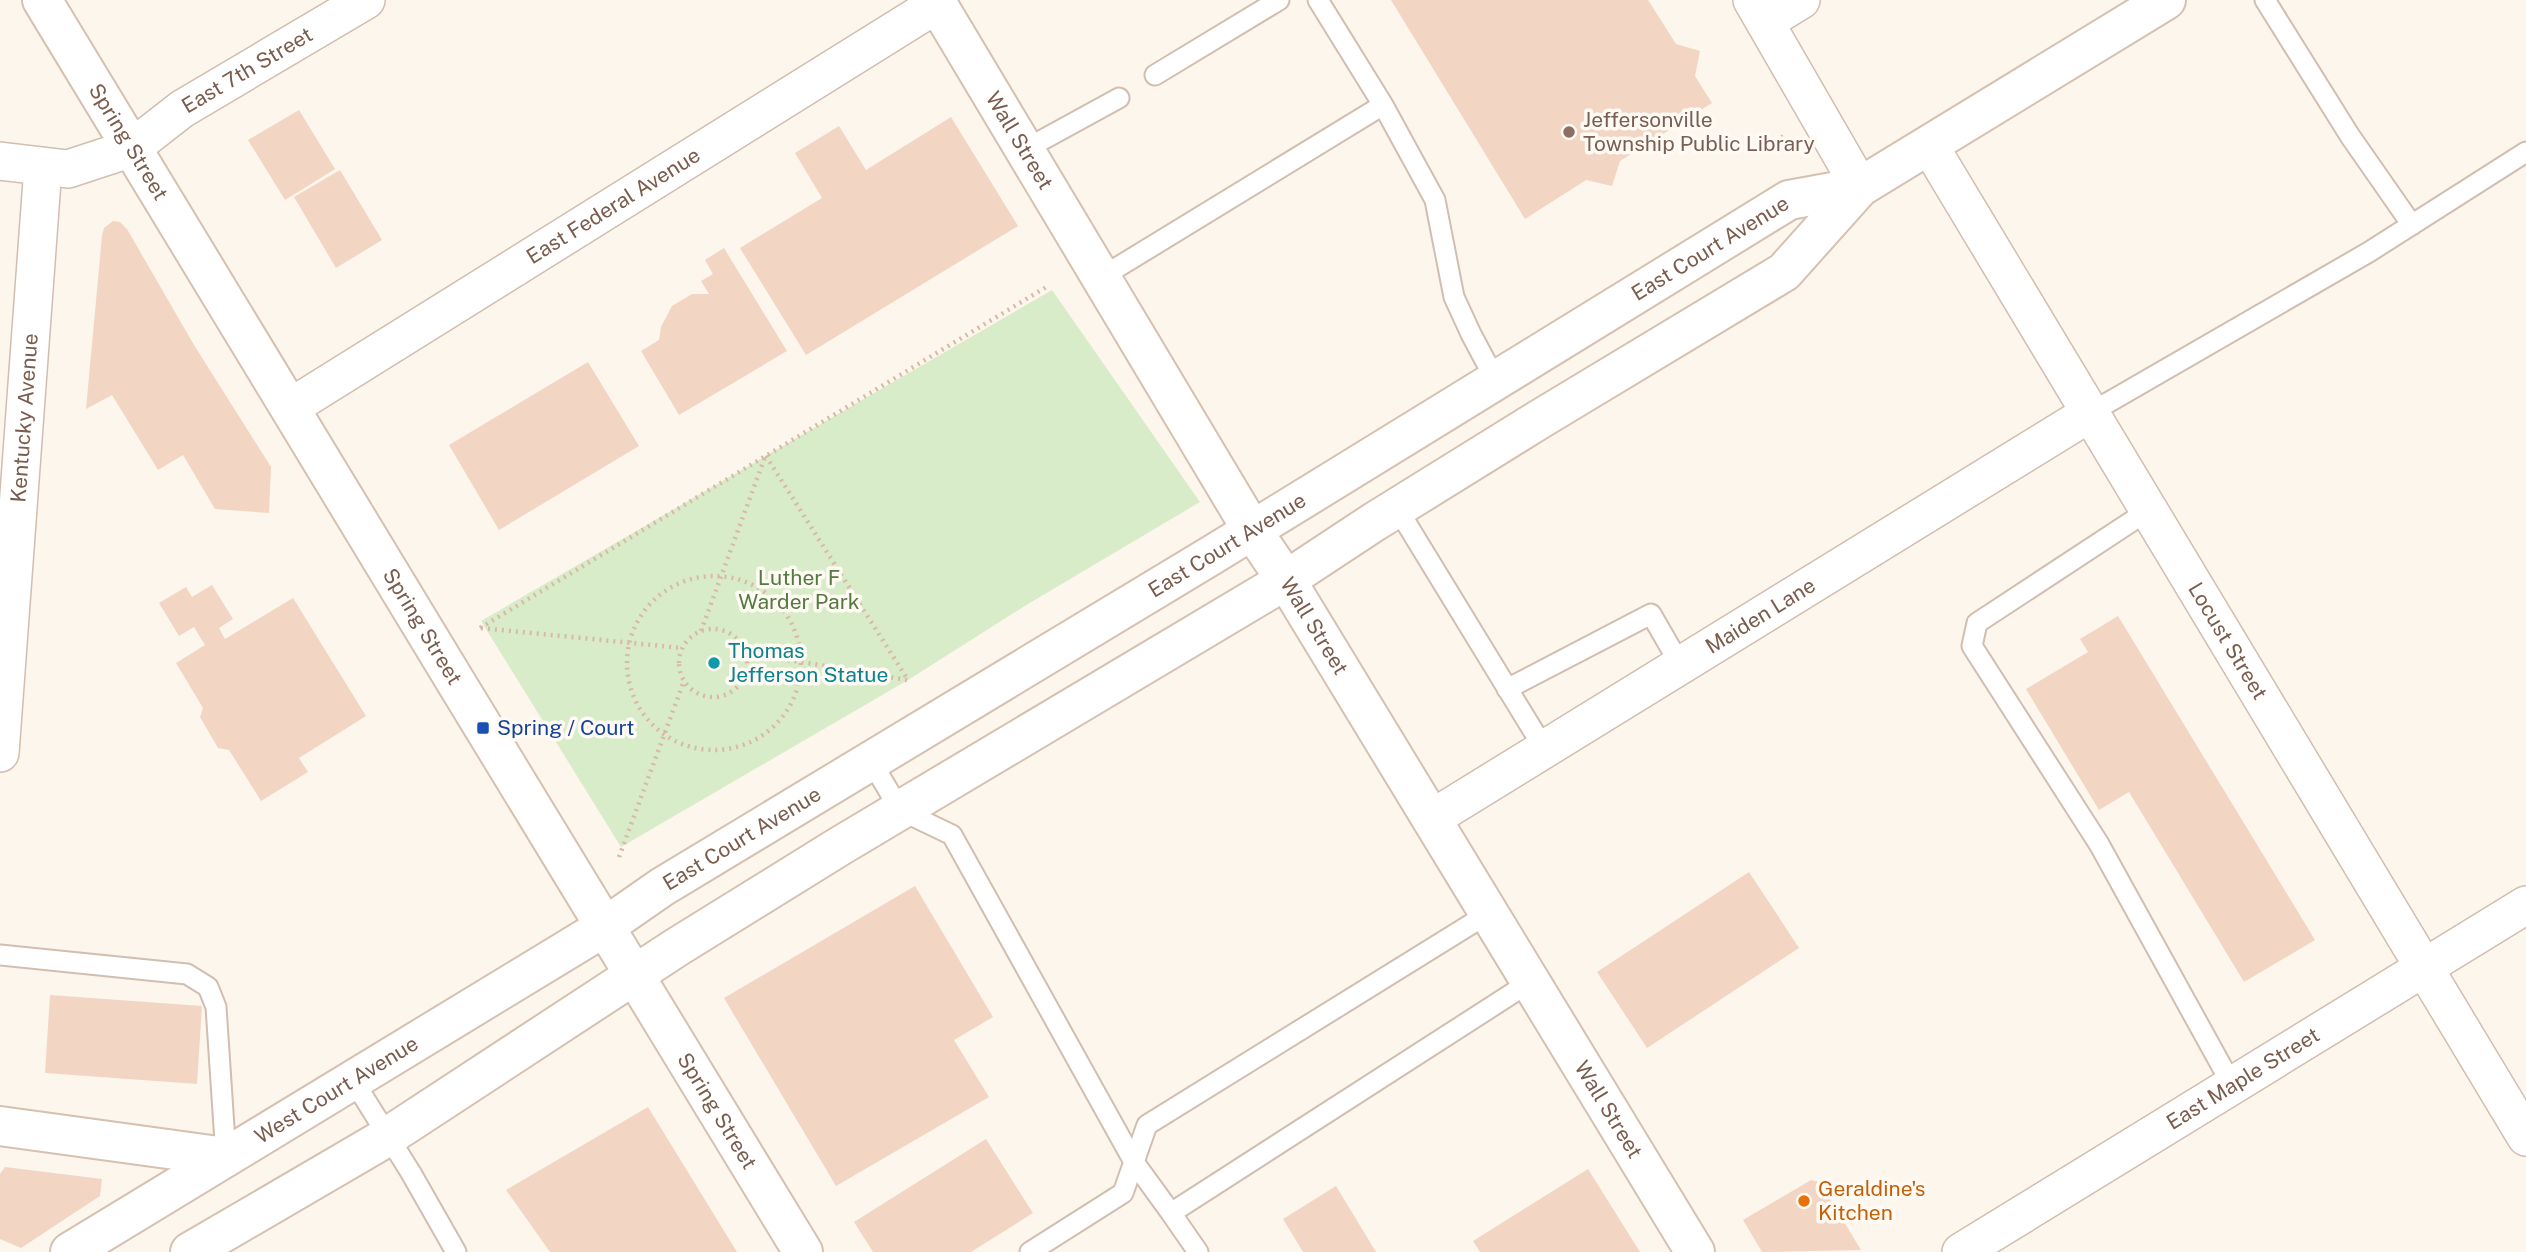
<svg xmlns="http://www.w3.org/2000/svg" width="2526" height="1252" viewBox="0 0 2526 1252" font-family="'Public Sans',sans-serif">
<style>
.green{fill:#d8ecc9}
.building{fill:#f3d5c3}
.lines{fill:none;stroke-linecap:round;stroke-linejoin:round}
.lane-casing{stroke:#d1beb0;stroke-width:23}
.street-casing{stroke:#d1beb0;stroke-width:40}
.secondary-casing{stroke:#d6c0b0;stroke-width:42}
.path{stroke:#d9b8a5;stroke-width:4.5;stroke-dasharray:2 5;stroke-linecap:butt}
.lane{stroke:#fff;stroke-width:19}
.street{stroke:#fff;stroke-width:37}
.secondary{stroke:#fff;stroke-width:38}
.education-dot{fill:#8d6e63;stroke:#fffaf3;stroke-width:2.5}
.culture-dot{fill:#0f9aa8;stroke:#fffaf3;stroke-width:2.5}
.transit-dot{fill:#1a4fb4;stroke:#fffaf3;stroke-width:2.5}
.food-dot{fill:#e8710a;stroke:#fffaf3;stroke-width:2.5}
.labels{text-anchor:middle;stroke-width:7;stroke-linejoin:round;paint-order:stroke}
.street-label{font-size:21px;fill:#7a5c4d;stroke:#fffaf3}
.education-label{font-size:21px;fill:#785e54;stroke:#fffaf3;text-anchor:start}
.park-label{font-size:21px;fill:#537a41;stroke:#fffaf3}
.culture-label{font-size:21px;fill:#0d838f;stroke:#fffaf3;text-anchor:start}
.transit-label{font-size:21px;fill:#164399;stroke:#fffaf3;text-anchor:start}
.food-label{font-size:21px;fill:#c56008;stroke:#fffaf3;text-anchor:start}
</style>
<rect width="100%" height="100%" fill="#fdf6ec"/>
<path class="green" d="M1052 290 1200 502 1028 604 908 680 621 847 481 621Z"/>
<path class="building" d="M1391 0H1648L1676 44 1700 51 1695 76 1712 103 1620 161 1612 186 1586 180 1525 219Z
M299 110 335 169 285 200 248 140Z
M951 117 1018 226 806 355 740 248 822 198 795 153 839 126 866 170Z
M340 170 382 240 336 268 294 197Z
M113 221 120 222 127 229 194 345 271 467 269 513 215 509 183 455 158 470 112 395 86 409 102 236 104 228Z
M724 248 787 351 679 415 641 351 659 340 661 327 672 306 692 294H709L701 281 713 274 705 260Z
M588 362 639 446 499 530 449 445Z
M212 585 233 619 219 628 225 639 293 598 366 716 299 758 308 772 261 801 229 750 218 748 200 717 203 708 176 663 205 645 194 627 179 636 159 603 186 587 192 597Z
M2118 616 2315 940 2244 982 2129 792 2099 810 2026 689 2088 652 2080 639Z
M1749 872 1799 948 1647 1048 1597 972Z
M915 886 993 1017 954 1040 989 1097 836 1186 724 998Z
M50 995 202 1006 197 1084 45 1073Z
M648 1107 737 1252H550L506 1190Z
M986 1139 1033 1213 971 1252H873L854 1222Z
M5 1167 102 1179 100 1196 21 1248 0 1239V1174Z
M1588 1169 1640 1252H1480L1473 1241Z
M1811 1180 1820 1182 1861 1250 1762 1252 1743 1220Z
M1336 1186 1376 1252H1303L1283 1219Z"/>
<g class="lines">
<defs>
<path id="lane" d="M1318 0 1383 105 1435 200 1454 297 1471 334 1496 381
M2265 0 2350 136 2412 225
M1155 75 1279 0
M1024 150 1119 98
M1100 278 1383 105
M2090 413 2369 252 2526 152
M1397 508 1545 750
M2149 510 1977 623 1972 646 2099 844 2232 1085
M1507 689 1651 614 1681 666
M871 761 900 810 952 835 1134 1162 1171 1213
M0 955 187 974 208 987 216 1007 226 1157
M353 1080 411 1173 456 1252
M1030 1252 1123 1193 1147 1125 1489 913
M1198 1252 1171 1213 1530 982"/>
<g id="street">
<path d="M1752 0 1860 187"/>
<path d="M1765 22 1801 0"/>
<path id="s1" d="M1929 145 2526 1137"/>
<path id="s2" d="M0 161 68 169 132 148 182 109 366 0"/>
<path id="s3" d="M291 407 937 4"/>
<path id="s4" d="M0 753 43 167"/>
<path id="s5" d="M1431 819 2090 413"/>
<path id="s6" d="M1961 1252 2526 905"/>
</g>
<g id="secondary">
<path id="s7" d="M42 0C296 418 548 835 803 1252"/>
<path id="s8" d="M935 0 1252 530 1286 580 1695 1252"/>
<path d="M0 1126 226 1157"/>
<path id="s9" d="M70 1252 603 928 662 887 1212 555 1789 200 1860 187"/>
<path d="M190 1252 387 1137 677 947 840 846 1286 580 1374 522 1540 419 1784 272 1860 187 2166 0"/>
</g>
</defs>
<use href="#lane" class="lane-casing"/>
<use href="#street" class="street-casing"/>
<use href="#secondary" class="secondary-casing"/>
<path class="path" d="M1770 145 1787 134
M766 456 908 680
M627 663a87 87 0 1 1 174 0a87 87 0 1 1-174 0Z
M480 628 1048 286
M481 628 682 648
M679 663a34 34 0 1 1 68 0a34 34 0 1 1-68 0Z
M701 631 765 457
M746 655 802 662 907 680
M619 857 684 681"/>
<use href="#lane" class="lane"/>
<use href="#street" class="street"/>
<use href="#secondary" class="secondary"/>
</g>
<circle class="education-dot" cx="1569" cy="132" r="7"/>
<circle class="culture-dot" cx="714" cy="663" r="7"/>
<rect class="transit-dot" x="476" y="721" width="14" height="14" rx="3.5"/>
<circle class="food-dot" cx="1804" cy="1201" r="7"/>
<g class="labels">
<g class="street-label">
<text dy="7" stroke="none"><textPath href="#s2" startOffset="275">East 7th Street</textPath></text>
<text dy="7" stroke="none"><textPath href="#s7" startOffset="166">Spring Street</textPath></text>
<text dy="7" stroke="none"><textPath href="#s8" startOffset="164">Wall Street</textPath></text>
<text dy="7" stroke="none"><textPath href="#s3" startOffset="380">East Federal Avenue</textPath></text>
<text dy="7" stroke="none"><textPath href="#s9" startOffset="1923">East Court Avenue</textPath></text>
<text dy="7" stroke="none"><textPath href="#s4" startOffset="336">Kentucky Avenue</textPath></text>
<text dy="7" stroke="none"><textPath href="#s9" startOffset="1356">East Court Avenue</textPath></text>
<text dy="7" stroke="none"><textPath href="#s5" startOffset="387">Maiden Lane</textPath></text>
<text dy="7" stroke="none"><textPath href="#s7" startOffset="733">Spring Street</textPath></text>
<text dy="7" stroke="none"><textPath href="#s8" startOffset="732">Wall Street</textPath></text>
<text dy="7" stroke="none"><textPath href="#s1" startOffset="579">Locust Street</textPath></text>
<text dy="7" stroke="none"><textPath href="#s9" startOffset="789">East Court Avenue</textPath></text>
<text dy="7" stroke="none"><textPath href="#s6" startOffset="331">East Maple Street</textPath></text>
<text dy="7" stroke="none"><textPath href="#s9" startOffset="312">West Court Avenue</textPath></text>
<text dy="7" stroke="none"><textPath href="#s7" startOffset="1300">Spring Street</textPath></text>
<text dy="7" stroke="none"><textPath href="#s8" startOffset="1298">Wall Street</textPath></text>
</g>
<g class="education-label">
<text x="1583" y="127">Jeffersonville<tspan x="1583" dy="24">Township Public Library</tspan></text>
</g>
<g class="park-label">
<text x="799" y="585">Luther F<tspan x="799" dy="24">Warder Park</tspan></text>
</g>
<g class="culture-label">
<text x="728" y="658">Thomas<tspan x="728" dy="24">Jefferson Statue</tspan></text>
</g>
<g class="transit-label">
<text x="497" y="735">Spring / Court</text>
</g>
<g class="food-label">
<text x="1818" y="1196">Geraldine's<tspan x="1818" dy="24">Kitchen</tspan></text>
</g>
</g>
</svg>
